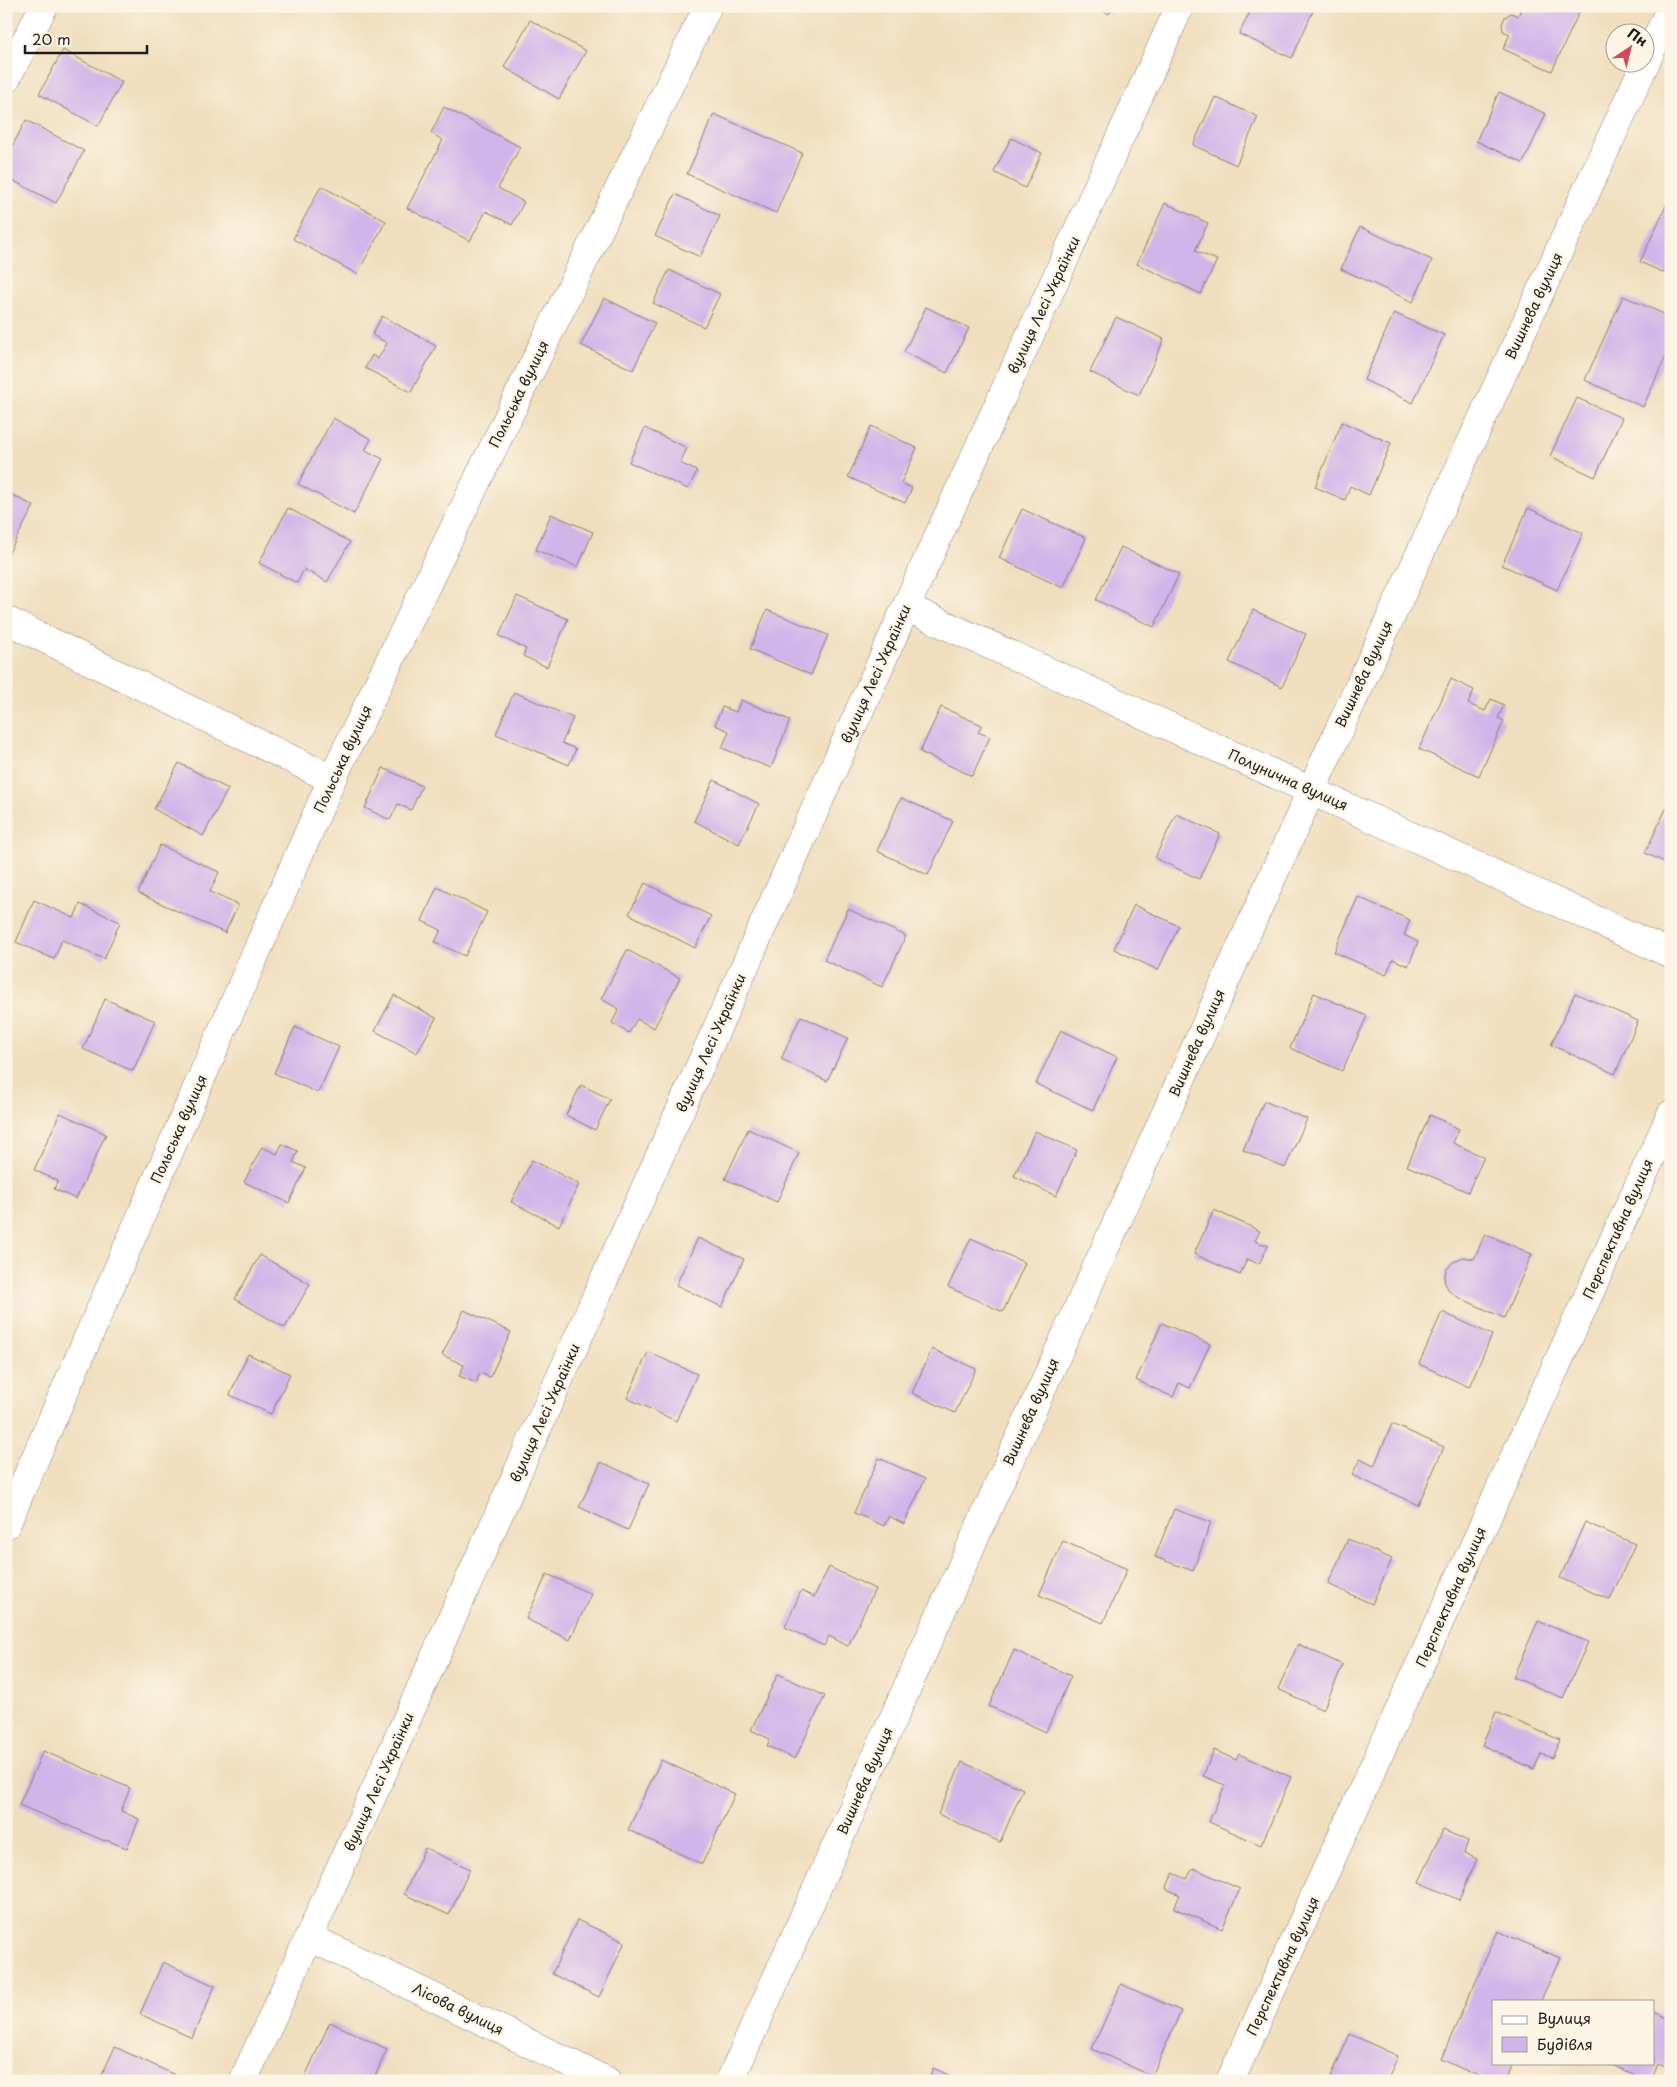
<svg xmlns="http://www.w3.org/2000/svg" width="1677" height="2087" viewBox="0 0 1677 2087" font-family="'Playpen Sans',sans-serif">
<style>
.building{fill:#d1b4e9}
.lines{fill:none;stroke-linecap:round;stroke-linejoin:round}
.minor-casing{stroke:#867d6d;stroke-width:29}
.minor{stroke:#fff;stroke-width:28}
.labels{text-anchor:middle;stroke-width:5;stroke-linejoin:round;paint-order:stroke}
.street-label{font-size:14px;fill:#1c1c1c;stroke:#fcf5e5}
</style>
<rect width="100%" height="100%" fill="#fcf5e5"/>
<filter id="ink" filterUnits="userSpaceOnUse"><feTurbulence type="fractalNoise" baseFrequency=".02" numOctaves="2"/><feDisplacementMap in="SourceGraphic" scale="10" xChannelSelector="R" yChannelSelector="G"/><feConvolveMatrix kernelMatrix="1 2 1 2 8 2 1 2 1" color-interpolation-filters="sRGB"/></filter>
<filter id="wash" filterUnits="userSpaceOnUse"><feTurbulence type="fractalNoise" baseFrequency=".0096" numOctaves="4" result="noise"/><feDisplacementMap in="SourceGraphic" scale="20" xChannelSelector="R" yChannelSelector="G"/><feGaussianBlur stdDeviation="1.12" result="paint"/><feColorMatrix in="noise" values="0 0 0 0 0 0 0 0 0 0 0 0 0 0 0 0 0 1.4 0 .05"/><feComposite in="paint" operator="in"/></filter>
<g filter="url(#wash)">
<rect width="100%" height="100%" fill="#f0debe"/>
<g id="blocks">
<path class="building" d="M1092 6H1113L1109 14Z
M1253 6H1304L1313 11 1292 58 1239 34Z
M1522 6H1582L1552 71 1503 49 1510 34 1503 31 1502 24 1505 17 1511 13 1518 16Z
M530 20 586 51 559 99 504 67Z
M63 50 122 82 98 126 39 94Z
M1499 92 1546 114 1523 163 1476 141Z
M1215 97 1258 117 1236 165 1193 145Z
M444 107 520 147 498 188 524 202 512 225 486 211 470 241 407 208 443 140 431 133Z
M714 114 802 153 776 213 687 174Z
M26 120 84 151 56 203 6 177V158Z
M1011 138 1042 153 1025 188 994 172Z
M321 186 386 221 357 274 293 239Z
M675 194 720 216 700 257 655 236Z
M1671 195V276L1640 262Z
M1165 203 1208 223 1195 251 1217 260 1201 294 1137 264Z
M1360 227 1432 260 1413 302 1341 269Z
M669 270 720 294 704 327 653 303Z
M1623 296 1671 317V345L1643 407 1585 380Z
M604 298 655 323 633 370 581 345Z
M926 307 969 328 947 373 904 352Z
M1394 313 1444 335 1413 403 1364 380Z
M382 316 436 346 411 392 365 368 372 355 378 359 387 343 372 335Z
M1116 317 1164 339 1139 395 1090 372Z
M1577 398 1622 418 1595 477 1550 456Z
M333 418 371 439 365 450 383 459 354 514 298 484Z
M1342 422 1391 443 1369 495 1350 486 1345 500 1315 487Z
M871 426 917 448 901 483 912 488 905 503 848 477Z
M645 428 687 448 680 463 697 471 688 489 629 462Z
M6 492 34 506 6 558Z
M288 508 350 542 327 582 304 569 297 583 259 563Z
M1528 508 1583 533 1557 590 1502 565Z
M1022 509 1086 538 1063 588 999 558Z
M551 514 593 532 578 567 536 550Z
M1121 547 1179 574 1154 627 1096 600Z
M517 596 568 619 547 667 523 656 526 649 499 636Z
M767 610 828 635 811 675 750 649Z
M1253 610 1306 634 1282 687 1229 662Z
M1451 679 1474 690 1468 704 1485 711 1491 699 1504 705 1498 718 1504 721 1479 776 1419 749Z
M514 692 573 718 562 743 576 749 569 765 496 734Z
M741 700 790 720 771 768 722 748 729 731 715 725 722 707 736 712Z
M941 707 982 725 978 732 990 737 972 776 920 752Z
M179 763 228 789 203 836 154 809Z
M383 768 422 786 411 810 398 804 390 820 365 808Z
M714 780 759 804 739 844 694 821Z
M901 798 953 821 928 875 877 851Z
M1666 809 1671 811V865L1645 853Z
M1176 814 1220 834 1199 879 1155 858Z
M160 845 219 872 210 892 238 905 225 933 138 893Z
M645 883 711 916 695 948 629 914Z
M437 887 487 912 465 956 435 942 441 930 422 921Z
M1358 897 1410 920 1404 935 1418 942 1408 966 1393 959 1386 975 1334 952Z
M34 900 74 918 80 904 120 922 104 959 62 940 54 959 16 942Z
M1134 905 1179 926 1158 970 1114 949Z
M848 909 906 936 882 987 824 960Z
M627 950 680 978 654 1028 637 1019 629 1033 612 1023 619 1009 601 999Z
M1314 993 1367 1016 1342 1071 1290 1048Z
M1575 993 1638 1021 1615 1074 1551 1045Z
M394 995 436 1018 417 1053 375 1031Z
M105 999 155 1021 133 1071 83 1049Z
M801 1016 848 1038 827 1081 781 1059Z
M295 1027 339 1047 318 1093 274 1073Z
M1061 1030 1117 1057 1093 1110 1036 1084Z
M581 1085 610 1099 595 1130 566 1115Z
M1264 1101 1307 1119 1285 1168 1243 1150Z
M60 1113 106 1134 76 1199 54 1189 58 1181 34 1170Z
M1430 1115 1459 1129 1453 1143 1484 1157 1468 1192 1407 1166Z
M748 1129 799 1153 777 1202 725 1179Z
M1035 1131 1077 1150 1056 1196 1014 1176Z
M282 1144 298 1151 293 1162 306 1168 289 1203 244 1182 262 1147 277 1154Z
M532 1160 579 1184 559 1226 511 1202Z
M1214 1210 1260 1231 1255 1241 1268 1246 1259 1264 1247 1259 1240 1275 1194 1254Z
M1485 1234 1532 1254 1504 1318 1458 1297 1449 1291 1444 1281 1446 1270 1453 1262 1463 1257 1474 1259Z
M698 1238 744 1259 722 1307 676 1285Z
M971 1238 1025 1263 1003 1312 948 1287Z
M260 1255 310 1284 285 1328 235 1299Z
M464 1310 511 1332 490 1377 480 1373 476 1383 459 1376 464 1365 442 1355Z
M1442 1312 1492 1335 1469 1387 1419 1364Z
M1162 1323 1210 1344 1190 1388 1179 1383 1173 1397 1136 1380Z
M932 1349 976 1369 955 1413 912 1393Z
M648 1352 697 1374 676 1421 627 1398Z
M248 1354 290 1374 271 1414 230 1395Z
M1392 1424 1444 1447 1418 1505 1352 1475 1360 1459 1374 1466Z
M879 1458 925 1479 904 1524 889 1516 884 1526 854 1513Z
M601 1462 649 1484 628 1530 579 1507Z
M1174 1509 1211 1522 1193 1571 1155 1557Z
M1585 1522 1635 1544 1610 1600 1560 1578Z
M1348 1539 1392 1559 1372 1604 1328 1584Z
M1063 1541 1127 1569 1103 1623 1039 1595Z
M829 1567 875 1589 848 1646 829 1636 824 1646 785 1627 801 1591 814 1597Z
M547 1574 591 1594 570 1640 526 1619Z
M1538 1621 1588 1642 1563 1698 1513 1677Z
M1298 1644 1343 1665 1323 1710 1278 1689Z
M1014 1650 1071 1676 1046 1732 989 1706Z
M778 1674 825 1696 795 1759 767 1746 770 1739 751 1730Z
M1496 1712 1560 1740 1552 1758 1541 1754 1534 1769 1482 1745Z
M1214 1750 1236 1760 1239 1754 1291 1777 1261 1845 1209 1822 1225 1785 1203 1776Z
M43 1751 130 1788 121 1811 139 1819 127 1848 106 1840 105 1841 19 1805Z
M661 1760 735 1794 702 1864 628 1830Z
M962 1762 1023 1789 1000 1842 938 1814Z
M1443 1830 1468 1841 1464 1853 1477 1859 1459 1900 1419 1882Z
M425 1848 470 1869 449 1915 404 1894Z
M1193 1868 1240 1889 1222 1929 1174 1908 1180 1895 1166 1889 1173 1873 1187 1879Z
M577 1920 625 1942 599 1997 552 1974Z
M1498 1931 1560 1958 1541 2001H1493V2063H1513L1506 2081H1489L1441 2059Z
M163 1962 215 1986 192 2038 140 2014Z
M1121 1984 1181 2011 1152 2076 1092 2049Z
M1653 2012 1671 2020V2068L1670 2069 1658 2064 1651 2081H1647L1608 2063H1653Z
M330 2022 387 2049 373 2081 304 2079Z
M1350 2034 1398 2056 1387 2081H1329Z
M115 2047 175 2075 172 2081H99Z
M933 2068 962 2081H928Z"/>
</g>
</g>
<g filter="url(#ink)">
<use href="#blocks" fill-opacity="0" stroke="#867d6d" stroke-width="1"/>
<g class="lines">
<defs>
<path id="minor" d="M6 79 44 6
M906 607 1671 954
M6 620 332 779
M6 1525 332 779 708 6
M309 1937 607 2081
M243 2081 309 1937 906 607 1180 6
M730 2081 1311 791 1671 7
M1230 2081 1671 1114"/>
</defs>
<use href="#minor" class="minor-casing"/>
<use href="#minor" class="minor"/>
</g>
</g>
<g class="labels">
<g class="street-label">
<text transform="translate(1044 305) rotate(-65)" y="5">вулиця Лесі Українки</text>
<text transform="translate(1534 306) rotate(-65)" y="5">Вишнева вулиця</text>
<text transform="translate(519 394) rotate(-64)" y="5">Польська вулиця</text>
<text transform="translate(876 674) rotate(-66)" y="5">вулиця Лесі Українки</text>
<text transform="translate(1364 674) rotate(-65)" y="5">Вишнева вулиця</text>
<text transform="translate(343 759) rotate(-65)" y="5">Польська вулиця</text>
<text transform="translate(1288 780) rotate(24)" y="5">Полунична вулиця</text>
<text transform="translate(711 1043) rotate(-66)" y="5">вулиця Лесі Українки</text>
<text transform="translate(1197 1043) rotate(-66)" y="5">Вишнева вулиця</text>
<text transform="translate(179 1129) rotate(-66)" y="5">Польська вулиця</text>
<text transform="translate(1618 1229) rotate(-66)" y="5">Перспективна вулиця</text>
<text transform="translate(1031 1412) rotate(-66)" y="5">Вишнева вулиця</text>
<text transform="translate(545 1413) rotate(-66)" y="5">вулиця Лесі Українки</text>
<text transform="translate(1451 1597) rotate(-66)" y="5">Перспективна вулиця</text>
<text transform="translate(865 1781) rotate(-66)" y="5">Вишнева вулиця</text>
<text transform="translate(379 1782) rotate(-66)" y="5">вулиця Лесі Українки</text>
<text transform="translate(1283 1966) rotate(-65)" y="5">Перспективна вулиця</text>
<text transform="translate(458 2009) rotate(26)" y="5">Лісова вулиця</text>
</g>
</g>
<rect width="1677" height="2087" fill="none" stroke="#fcf5e5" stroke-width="25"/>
<rect x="1492" y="2000" width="162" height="65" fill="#fcf5e5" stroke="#a29e95"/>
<rect x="1502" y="2016" width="25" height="8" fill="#ffffff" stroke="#a29e95"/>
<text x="1537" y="2024" font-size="15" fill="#1c1c1c">Вулиця</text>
<rect x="1502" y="2037" width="25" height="15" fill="#d1b4e9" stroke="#a29e95"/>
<text x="1537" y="2050" font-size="15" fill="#1c1c1c">Будівля</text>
<g transform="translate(1630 48) rotate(35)"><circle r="24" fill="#fcf5e5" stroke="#a29e95"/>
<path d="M0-4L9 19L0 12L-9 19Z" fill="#d1495b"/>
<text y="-8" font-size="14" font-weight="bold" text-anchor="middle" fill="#1c1c1c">Пн</text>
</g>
<path d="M25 45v8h122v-8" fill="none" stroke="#1c1c1c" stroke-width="2.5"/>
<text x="32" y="45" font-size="15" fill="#1c1c1c" stroke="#fcf5e5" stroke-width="4" paint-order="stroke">20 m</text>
</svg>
